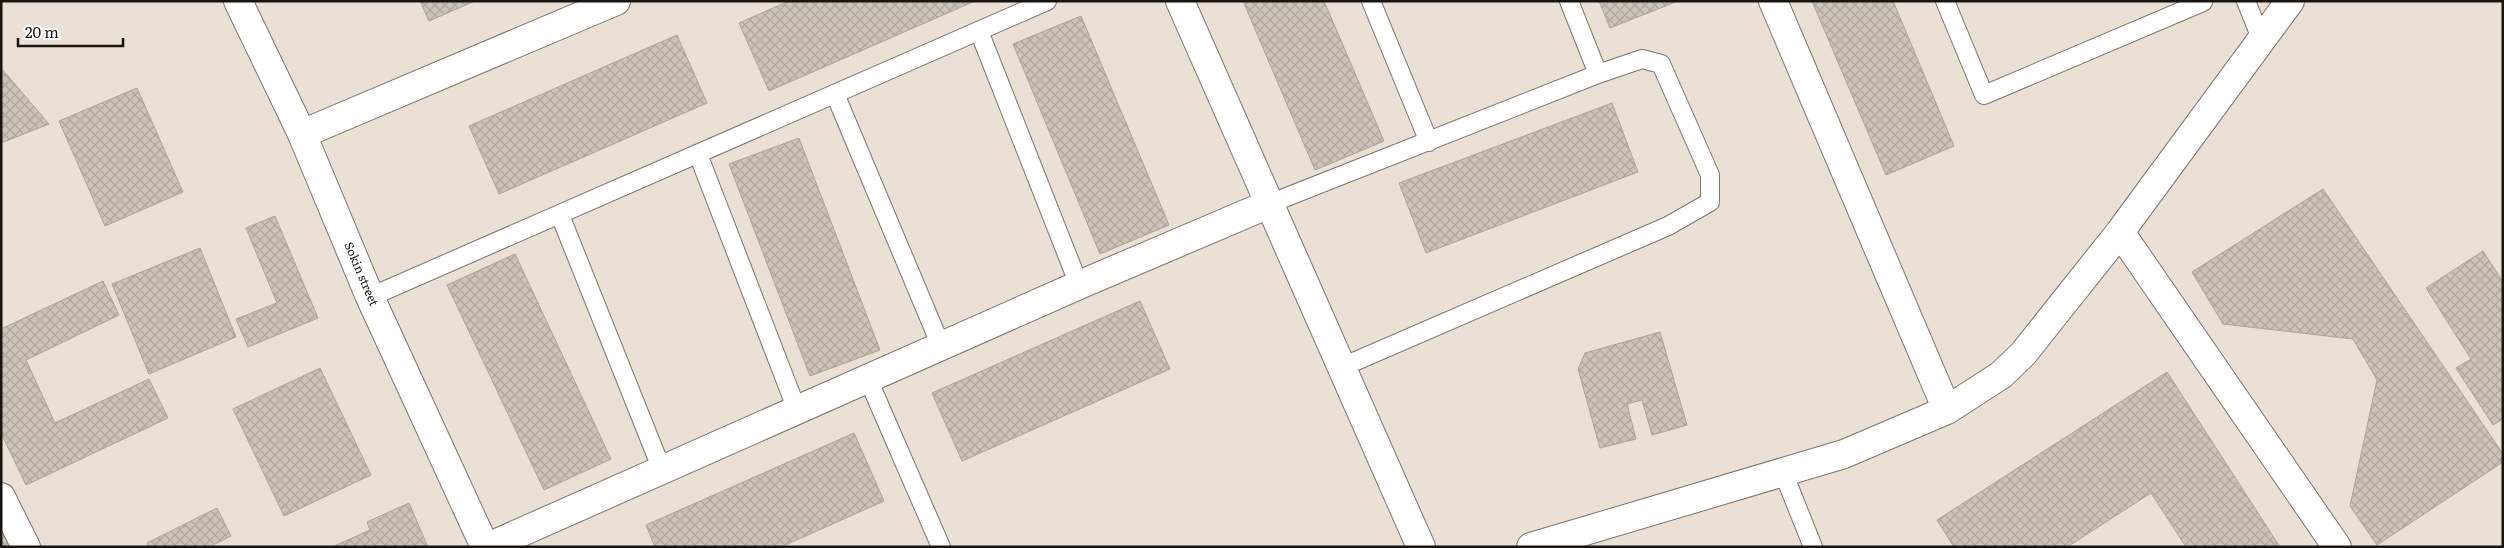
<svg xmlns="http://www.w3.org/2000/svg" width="2504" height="548" viewBox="0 0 2504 548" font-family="Literata,serif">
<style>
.building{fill:url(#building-cross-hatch);stroke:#aca398}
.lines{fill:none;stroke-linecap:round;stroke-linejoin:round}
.lane-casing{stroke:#7d746a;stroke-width:20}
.street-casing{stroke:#7d746a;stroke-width:30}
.secondary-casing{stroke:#7d746a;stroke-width:30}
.lane{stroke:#fff;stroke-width:18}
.street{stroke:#fff;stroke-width:28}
.secondary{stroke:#fff;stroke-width:28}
.labels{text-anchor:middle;stroke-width:5;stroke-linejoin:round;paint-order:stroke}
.street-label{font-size:12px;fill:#181511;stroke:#fff}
</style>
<defs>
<pattern id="building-cross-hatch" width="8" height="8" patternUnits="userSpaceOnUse" patternTransform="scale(1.25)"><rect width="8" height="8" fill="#ccc2b8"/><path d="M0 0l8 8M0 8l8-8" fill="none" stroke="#aea69d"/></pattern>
</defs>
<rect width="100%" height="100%" fill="#eae0d5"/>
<path class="building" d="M420 1H475L429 21Z
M789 1H975L769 91 739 23Z
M1243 1H1324L1384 141 1315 170Z
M1599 1H1678L1610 28Z
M1812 1H1893L1954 146 1886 175Z
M1081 16 1169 225 1100 254 1013 44Z
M677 35 707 103 499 194 469 126Z
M1 68 49 124 1 143Z
M137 88 183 192 105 226 59 121Z
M1612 103 1638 172 1426 253 1399 183Z
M799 138 880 350 810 376 729 164Z
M2323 189 2503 454V462L2377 545 2350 506 2377 380 2353 339 2223 324 2192 272Z
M275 216 318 318 248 347 236 319 277 303 246 228Z
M200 248 236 337 149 374 112 284Z
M2483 251 2503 282V419L2493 425 2456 368 2471 359 2426 288Z
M515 254 611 459 544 490 447 285Z
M103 281 119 315 26 360 55 423 149 379 168 418 26 485 1 433V329Z
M1140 301 1170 369 962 461 932 393Z
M1660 332 1687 425 1652 435 1642 400 1627 404 1636 439 1600 448 1578 369 1585 353Z
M320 368 371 475 284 516 233 409Z
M2167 372 2280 547H2186L2151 493 2067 547H1954L1937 520Z
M854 433 884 501 781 547H655L646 525Z
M409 503 428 547H332L370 530 367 522Z
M217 508 231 536 209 547H149L147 543Z
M1 516 16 547H1Z"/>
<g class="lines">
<defs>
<path id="lane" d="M1371 1 1429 142
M1945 1 1984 95 2203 2
M2246 1 2262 41
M979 31 1079 285
M835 94 941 346
M698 154 797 410
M1269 204 1598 74 1569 1
M560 215 662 470
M370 297 1047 1
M1342 367 1668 226 1710 202V175L1661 64 1642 59 1598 74
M868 379 941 547
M1783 472 1813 547"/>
<path id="street" d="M1180 1 1421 547
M1773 1 1947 410
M302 134 616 1
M2120 232 2337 547
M1 497 26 547
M488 547 1079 285 1269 204
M1531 547 1844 454 1947 410 2001 375 2023 354 2120 232 2290 1"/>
<path id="secondary" d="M238 1 302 134 370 297 485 547"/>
</defs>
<use href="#lane" class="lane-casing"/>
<use href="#street" class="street-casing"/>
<use href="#secondary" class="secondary-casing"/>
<use href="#lane" class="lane"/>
<use href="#street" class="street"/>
<use href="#secondary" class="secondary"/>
</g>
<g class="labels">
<g class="street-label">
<text transform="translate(361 274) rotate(67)" y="4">Sokin street</text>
</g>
</g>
<rect width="2504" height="548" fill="none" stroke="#181511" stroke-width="5"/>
<path d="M18 38v8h105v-8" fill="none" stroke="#181511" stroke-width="2.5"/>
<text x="25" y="38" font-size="15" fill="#181511" stroke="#ffffff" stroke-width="4" paint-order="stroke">20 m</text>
</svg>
